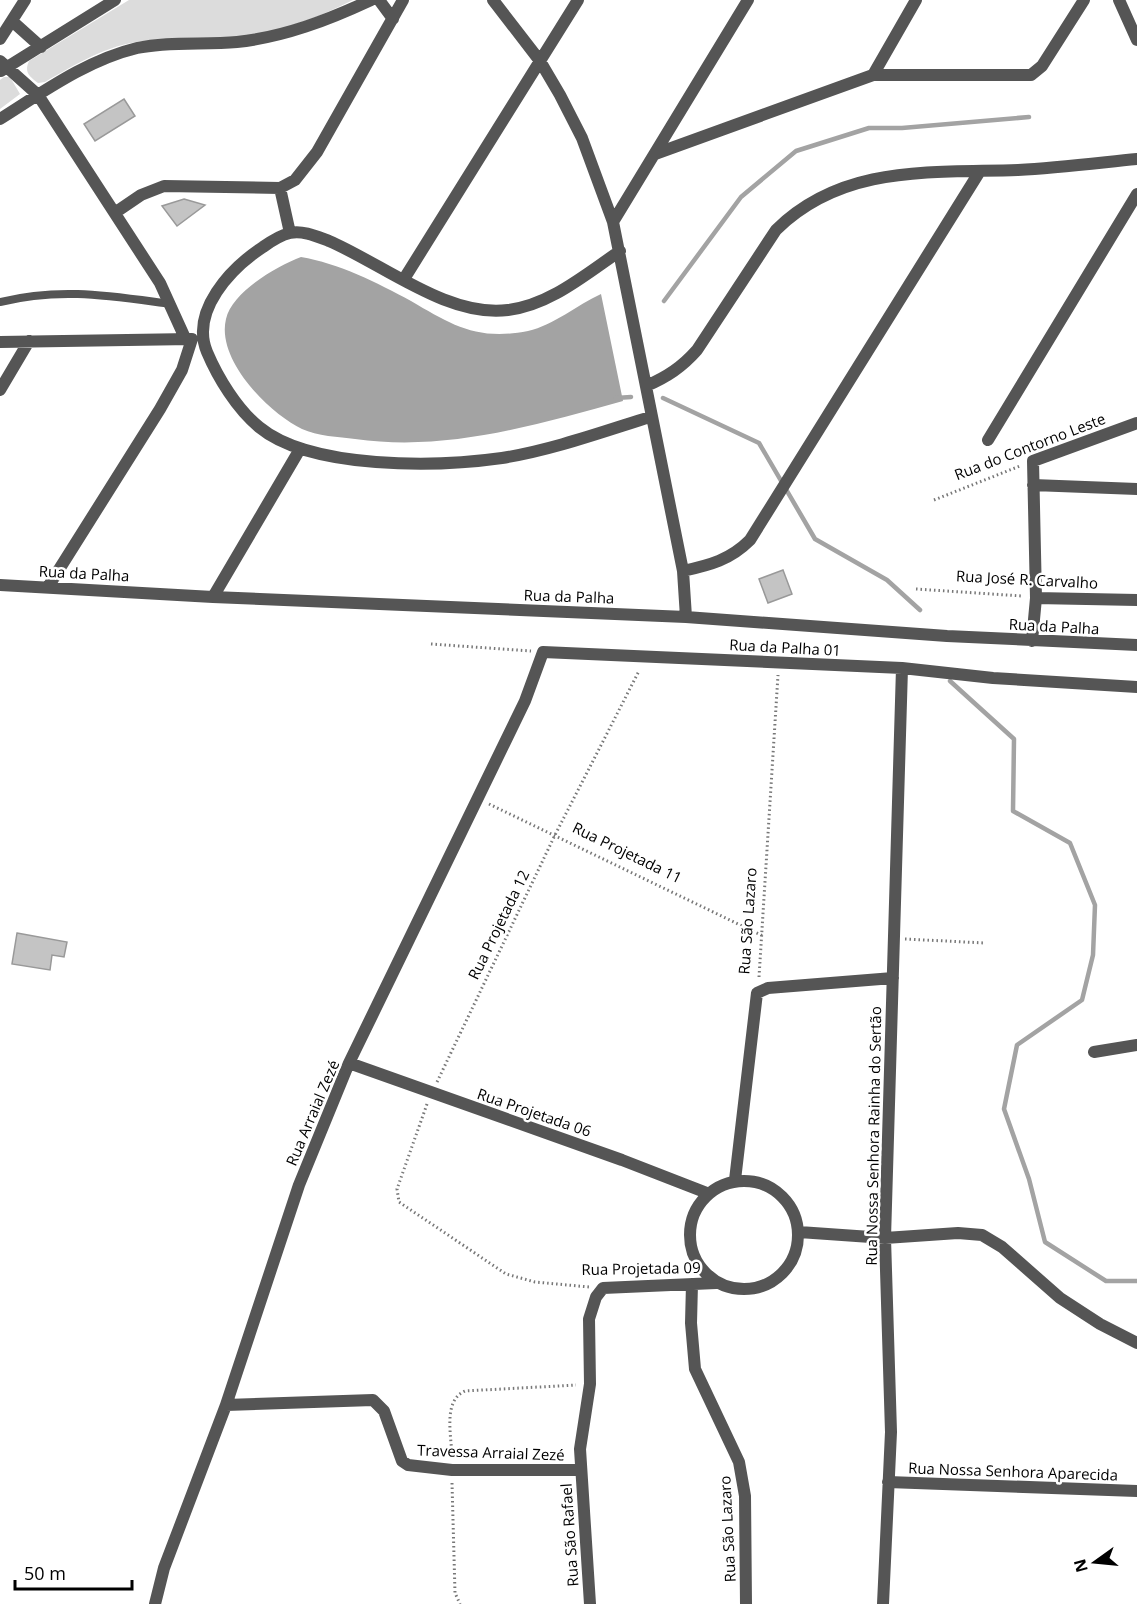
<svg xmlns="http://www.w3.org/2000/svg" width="1137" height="1604" viewBox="0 0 1137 1604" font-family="'Open Sans',sans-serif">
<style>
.green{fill:#dcdcdc}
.water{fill:#a3a3a3}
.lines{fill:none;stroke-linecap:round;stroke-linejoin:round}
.stream{stroke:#a3a3a3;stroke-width:4.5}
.building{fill:#c4c4c4;stroke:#999;stroke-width:1.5}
.path{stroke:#777;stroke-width:3;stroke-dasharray:1.5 3;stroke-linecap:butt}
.service{stroke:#555;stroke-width:8}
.minor{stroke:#555;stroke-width:12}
.labels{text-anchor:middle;stroke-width:5;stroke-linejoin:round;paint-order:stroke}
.street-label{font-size:15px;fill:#000;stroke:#fff}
</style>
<rect width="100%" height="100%" fill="#fff"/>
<path class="green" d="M129 0H353C316 19 276 33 235 38 204 41 173 38 143 41 107 45 76 64 45 82L38 83C29 76 24 72 29 61Z
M4 77H10L20 94 0 109V80Z"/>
<path class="water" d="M301 257C338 263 378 283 411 301 452 325 477 341 528 331 554 325 577 305 601 294L623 401C535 425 448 452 355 439 339 437 317 436 302 429 269 413 216 360 226 319 232 292 277 266 301 257Z"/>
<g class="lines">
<path class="stream" d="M664 301 741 197 796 151 869 128H902L1029 117
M616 398 631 397
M663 398 759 443 815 539 887 580 920 610
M950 681 1014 739 1013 811 1070 843 1095 905 1093 955 1082 1000 1017 1045 1004 1109 1029 1179 1045 1242 1106 1281H1137"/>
</g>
<path class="building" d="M124 99 135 116 95 141 84 124Z
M184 199 205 205 177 226 162 206Z
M783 570 792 594 768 603 759 579Z
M17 933 67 942 64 957 52 955 50 970 12 964Z"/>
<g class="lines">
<path class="path" d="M934 500 1020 466
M916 589 1022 596
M431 644 531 651
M489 804 763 936
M905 939 985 943
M759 977 778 675
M437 1082 555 835 639 671
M427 1104 397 1189 399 1202 506 1274 535 1282 589 1287
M452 1459C452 1437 442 1401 465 1391L576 1385
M452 1483 455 1593 460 1604"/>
<path class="service" d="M0 302C61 287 110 296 171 304"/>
<path class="minor" d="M379 0 393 19
M493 0 540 61 560 95 582 138 613 222 683 571 686 617
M1119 0 1137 40
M12 21 41 47
M0 39 25 0
M0 61 38 95 160 283 185 338
M1 71 115 0
M873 75 916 0
M0 119C43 92 87 60 137 48 168 41 204 45 237 42 284 37 328 20 371 0
M655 154 873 75H1031L1042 66 1084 0
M280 188 290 233
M116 212 141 195 164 186 280 188 295 180 317 152 403 0
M613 222 748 0
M620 251C586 274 550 305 508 310 448 318 383 264 329 241 318 237 303 230 290 233 281 235 270 242 263 247 231 268 190 311 207 352 218 378 237 409 259 427 311 470 438 467 502 458 552 450 602 432 650 417
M404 279 578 0
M0 342 191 339
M646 386C667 377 682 367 697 350L776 230C843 164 932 173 1018 170 1058 168 1097 163 1137 159
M0 390 29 341
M988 440 1137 194
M1033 485 1137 489
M683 571C710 565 730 560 750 540L980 171
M0 585 213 597 686 617 947 636 1137 645
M48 587 160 409 182 370 192 339
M213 597 300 449
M1036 598 1137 600
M1032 641 1036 598 1033 461 1137 423
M1094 1052 1137 1045
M349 1063 622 1160 707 1193
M735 1180 757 993 768 988 893 978
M690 1235a54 54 0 1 1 108 0a54 54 0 1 1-108 0Z
M799 1232 885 1238 958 1233 982 1235 1002 1247 1060 1298 1100 1324 1137 1343
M692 1284 691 1323 695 1369 739 1462 745 1496 746 1604
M226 1405 373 1400 384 1411 402 1461 408 1465 452 1470H581
M888 1482 1137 1491
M155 1604 164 1568 226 1405 299 1185 349 1063 525 701 543 652 902 668 993 678 1137 687
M590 1604 580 1449 590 1384 589 1319 596 1297 603 1288 716 1283
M883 1604 891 1432 885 1238 902 668"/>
</g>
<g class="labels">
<g class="street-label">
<text transform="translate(1030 447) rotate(-21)" y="5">Rua do Contorno Leste</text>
<text transform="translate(84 574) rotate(3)" y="5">Rua da Palha</text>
<text transform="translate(1027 580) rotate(3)" y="5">Rua José R. Carvalho</text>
<text transform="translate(569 597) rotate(2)" y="5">Rua da Palha</text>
<text transform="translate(1054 627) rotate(3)" y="5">Rua da Palha</text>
<text transform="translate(785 648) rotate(3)" y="5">Rua da Palha 01</text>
<text transform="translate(627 853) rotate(26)" y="5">Rua Projetada 11</text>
<text transform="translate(748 921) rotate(-86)" y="5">Rua São Lazaro</text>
<text transform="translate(499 925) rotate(-64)" y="5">Rua Projetada 12</text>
<text transform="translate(313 1113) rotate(-67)" y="5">Rua Arraial Zezé</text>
<text transform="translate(534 1113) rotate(19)" y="5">Rua Projetada 06</text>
<text transform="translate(874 1136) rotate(-89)" y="5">Rua Nossa Senhora Rainha do Sertão</text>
<text transform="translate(641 1269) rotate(-1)" y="5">Rua Projetada 09</text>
<text transform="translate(491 1453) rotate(2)" y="5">Travessa Arraial Zezé</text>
<text transform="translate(1013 1472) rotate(2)" y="5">Rua Nossa Senhora Aparecida</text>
<text transform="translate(728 1529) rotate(-93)" y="5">Rua São Lazaro</text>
<text transform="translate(570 1535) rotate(-94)" y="5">Rua São Rafael</text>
</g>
</g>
<g transform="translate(1095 1562) rotate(255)" stroke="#ffffff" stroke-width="4.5" paint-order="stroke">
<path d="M0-4.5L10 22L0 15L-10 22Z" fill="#000000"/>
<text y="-9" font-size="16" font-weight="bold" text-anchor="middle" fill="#000000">N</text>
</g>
<path d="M15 1580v9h117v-9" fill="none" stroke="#000000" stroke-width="3"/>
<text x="24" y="1580" font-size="18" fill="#000000" stroke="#ffffff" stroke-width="4.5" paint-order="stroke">50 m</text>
</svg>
